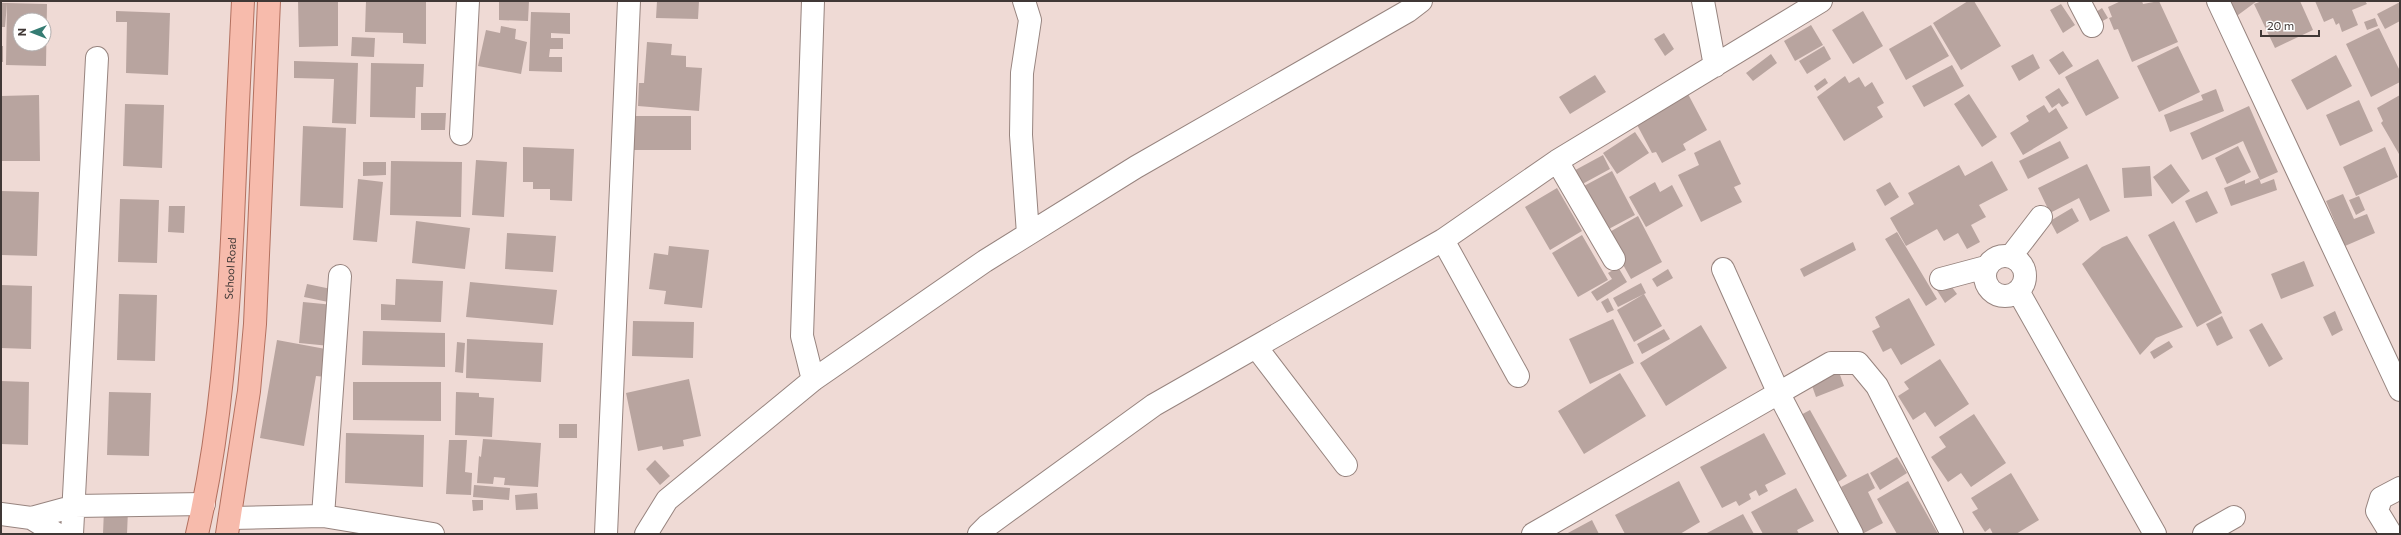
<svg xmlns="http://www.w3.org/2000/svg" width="2401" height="535" viewBox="0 0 2401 535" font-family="Commissioner,sans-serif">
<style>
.building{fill:#b8a49f;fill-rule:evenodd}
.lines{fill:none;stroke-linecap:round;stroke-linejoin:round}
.minor-casing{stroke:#97847f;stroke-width:24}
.major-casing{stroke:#b3705f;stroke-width:24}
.minor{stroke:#fff;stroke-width:22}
.major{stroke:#f7bbac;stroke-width:22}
.labels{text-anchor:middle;stroke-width:4;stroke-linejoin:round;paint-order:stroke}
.street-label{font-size:11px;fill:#403836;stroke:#fff}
</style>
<rect width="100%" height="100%" fill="#efdad5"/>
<path class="building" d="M298 1H338V46L299 47Z
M366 1H426V44L403 43V33L365 32Z
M499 1H529L528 21 499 20Z
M657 1H699L698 19 656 18Z
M1968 1H1974L2001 46 1961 70 1933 23Z
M2121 1H2142L2143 4 2159 1 2178 42 2132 62 2118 29 2114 30 2109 18 2112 17 2108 7Z
M2221 1H2257L2234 18Z
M2262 1H2300L2313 30 2275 48 2254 4Z
M2315 1H2365L2367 4 2352 10 2358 25 2342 32 2339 23 2336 25 2333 18 2324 22Z
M2400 2V21L2385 29 2377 14Z
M1 3H7L5 27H1Z
M7 3 47 4 46 66 6 65ZM20 20H44V44H20Z
M2061 4 2075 25 2063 33 2050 10Z
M2102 8 2108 18 2099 23 2093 14Z
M116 11 170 13 168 75 126 73 127 22H116Z
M1863 11 1883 46 1853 64 1832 30Z
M531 12 570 13V34L551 33V38H563V49H550L549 57H562V72L529 71Z
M2375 18 2378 26 2367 30 2364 22Z
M1811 25 1823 45 1795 61 1784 41Z
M1931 25 1949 56 1906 80 1889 49Z
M501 26 516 29 515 39 527 42 521 74 478 66 486 30 500 33Z
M2379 28 2400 71V82L2371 97 2346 44Z
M1664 33 1674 49 1665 56 1654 39Z
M352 37 375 38 374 57 351 56Z
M647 42 672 44 671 55 686 56V67L702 68 699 111 638 106 639 83H644Z
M1 46H3V62H1Z
M1824 46 1831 59 1807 74 1799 61Z
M2178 46 2200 92 2159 112 2137 66Z
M2063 51 2073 66 2059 75 2049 60Z
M1771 54 1777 63 1753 81 1746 73Z
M2033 54 2040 68 2019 81 2011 66Z
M2336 55 2352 86 2307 110 2291 80Z
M2098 59 2119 98 2086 116 2065 77Z
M294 61 358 63 356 124 332 123 334 79 294 78Z
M371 63 424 64 423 87H416L415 118 370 117Z
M1952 65 1964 86 1924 107 1912 86Z
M1595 75 1606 92 1570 114 1559 97Z
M1845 76 1849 83 1859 77 1865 87 1872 82 1884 103 1877 107 1883 117 1844 141 1817 97Z
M1825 78 1828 83 1817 91 1814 86Z
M2059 88 2069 103 2062 107 2059 103 2052 108 2045 97Z
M2216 89 2224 111 2170 132 2164 115 2203 100 2201 95Z
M1688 94 1707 130 1683 144 1686 150 1662 163 1656 152 1652 153 1635 121Z
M1969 94 1997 137 1982 147 1954 104Z
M39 95 40 161H1V96Z
M2400 95V153L2399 154 2381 123 2383 121 2377 108Z
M2359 100 2373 131 2340 146 2326 115Z
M125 104 164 105 162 168 123 166Z
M2044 105 2049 113 2056 108 2068 128 2023 155 2010 133 2029 121 2026 116Z
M2249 106 2278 172 2260 180 2243 141 2202 160 2190 133Z
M421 113H446L445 130H421Z
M634 116H691V150H634Z
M303 126 346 128 343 208 300 206Z
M1635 132 1649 153 1617 174 1603 153Z
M1720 140 1741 184 1734 187 1742 202 1701 222 1678 175 1699 165 1694 153Z
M2060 141 2069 158 2028 179 2019 161Z
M2238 146 2251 172 2227 184 2215 158Z
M523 147 574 149 572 201 550 200V189H533V182H523Z
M2385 147 2398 177 2356 196 2343 167Z
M1603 155 1610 169 1575 188 1568 174Z
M476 160 507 162 504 217 472 215Z
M391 161 462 162 461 217 390 215Z
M1992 161 2008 190 1979 205 1986 217 1971 225 1980 242 1967 249 1958 233 1944 241 1937 229 1906 246 1890 218 1914 204 1908 193 1959 165 1965 176Z
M363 162H386V175L363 176Z
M2087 164 2110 211 2090 221 2079 198 2050 213 2038 188Z
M2171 164 2190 191 2172 204 2153 177Z
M2150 166 2152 196 2124 198 2122 168Z
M1612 171 1635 215 1605 231 1582 187Z
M2259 178 2261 184 2274 179 2277 190 2231 206 2224 188 2245 180V184Z
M358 179 383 182 377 242 353 240Z
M1655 182 1660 192 1672 185 1683 206 1646 227 1629 197Z
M1890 182 1899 197 1885 206 1876 190Z
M1557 188 1582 231 1550 250 1525 207Z
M1 191 39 192 37 256 1 255Z
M2207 191 2218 213 2196 223 2185 201Z
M2343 194 2354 219 2367 214 2375 233 2345 246 2326 201Z
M2359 196 2365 210 2356 215 2349 200Z
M120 199 159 200 157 263 118 262Z
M169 206H185L184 233 168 232Z
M2072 208 2079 221 2057 234 2050 221Z
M1638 216 1662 262 1631 279 1606 234Z
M416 221 470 228 465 269 412 263Z
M2174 221 2222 313 2197 327 2148 235Z
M1897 232 1937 299 1926 306 1885 239Z
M507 233 556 236 553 272 505 269Z
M1582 235 1608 280 1578 297 1552 253Z
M2127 236 2183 327 2156 338 2140 355 2082 264 2102 247Z
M1853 242 1856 250 1804 277 1800 269Z
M669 246 709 250 702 308 664 304 666 291 649 289 654 253 668 255Z
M2304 261 2314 286 2281 299 2271 274Z
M1618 267 1627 282 1597 301 1591 292 1612 279 1608 273Z
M1668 269 1673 278 1657 287 1652 279Z
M396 279 443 281 441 322 381 320V304L395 305Z
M1946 279 1957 294 1945 303 1935 287Z
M470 282 557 290 553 325 466 317Z
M1641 283 1646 293 1618 307 1613 298Z
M307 284 336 290 333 303 304 297Z
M1 285 32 286 31 349 1 348Z
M119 294 157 295 155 361 117 360Z
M1644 294 1662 326 1634 342 1617 310Z
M1608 298 1614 310 1607 313 1601 302Z
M1909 298 1935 345 1901 365 1891 348 1883 352 1872 331 1880 327 1875 317Z
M303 302 334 305 330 346 299 343Z
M2335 311 2343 330 2332 336 2323 317Z
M2222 316 2233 338 2217 346 2206 324Z
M1613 319 1634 363 1590 384 1569 339Z
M633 321 694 322 693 358 632 356Z
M2262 323 2283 359 2269 367 2249 330Z
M1701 325 1727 368 1666 406 1640 363Z
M1664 329 1670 339 1642 354 1637 344Z
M363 331 445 333V367L362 365Z
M467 339 543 343 541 382 466 378Z
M277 340 331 350 326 377 316 376 304 446 260 438Z
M2169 341 2173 347 2154 359 2150 352Z
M457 342 465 343 463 373 455 372Z
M1940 359 1969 404 1935 427 1925 412 1913 420 1898 396 1909 389 1904 382Z
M1839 372 1844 386 1816 397 1811 383Z
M1620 373 1646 416 1584 454 1558 411Z
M689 379 701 436 683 440 684 446 663 450 662 446 638 451 626 393Z
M1 381 29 382 28 445 1 444Z
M353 382H441V421L353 420Z
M109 392 151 393 149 456 107 455Z
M456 392 479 393V397L494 398 492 437 455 435Z
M1810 410 1847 476 1835 484 1797 417Z
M1974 414 2006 463 1971 487 1961 473 1948 482 1931 457 1946 447 1939 437Z
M559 424H577V438H559Z
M346 433 424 435 423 487 345 483Z
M1764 433 1786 474 1765 485 1768 491 1759 496 1756 490 1749 494 1751 499 1739 506 1736 501 1722 508 1700 467Z
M483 439 541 443 538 487 504 485 505 478 494 477 493 484 477 483 479 456 481 457Z
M449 440H467L465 472 472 473 471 495 446 494Z
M1897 457 1907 473 1880 490 1870 473Z
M655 460 670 476 660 485 646 469Z
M1868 473 1875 488 1868 492 1883 523 1864 533 1841 487Z
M2011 473 2039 520 2016 534H1993L1990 528 1985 532 1972 512 1978 509 1971 498Z
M1679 481 1700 522 1680 534H1625L1615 515Z
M1908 481 1938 534H1897L1877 499Z
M474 485 510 488 509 500 473 497Z
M1796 488 1814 521 1797 530 1799 534H1763L1751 512Z
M537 493 538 509 516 510 515 495Z
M472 500H483V510L473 511Z
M104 509 128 510 127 534H103Z
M1743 514 1754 534H1705Z
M1592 520 1599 534H1566Z"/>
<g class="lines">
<defs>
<path id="minor" d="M1024 1 1030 20 1022 73 1021 135 1028 234
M1703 1 1715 66
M2079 1 2092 26
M2218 1 2400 390
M461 134 468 1
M1557 161 1614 259
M1443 240 1518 376
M2011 256 2041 217
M1985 276a20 20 0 1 1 40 0a20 20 0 1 1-40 0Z
M1723 269 1779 394 1852 534
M1941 279 1986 267
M2018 291 2155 534
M1256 347 1346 465
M813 380 802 336 813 1
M1 514 31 518 75 506 204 504
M323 516 340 276
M31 518 57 534
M231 518 323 516 433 534
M72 534 97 58
M606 534 629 1
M646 534 667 500 813 380 985 261 1136 167 1408 11 1421 1
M979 534 987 526 1154 405 1443 240 1557 161 1821 1
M1533 534 1831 363H1858L1877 386 1952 534
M2204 534 2234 517
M2391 534 2377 511 2381 498 2400 488"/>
<g id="major">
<path id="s1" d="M197 534C221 430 228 325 233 219 236 146 239 74 243 1"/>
<path d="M227 534 249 391 255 324 269 1"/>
</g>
</defs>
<use href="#minor" class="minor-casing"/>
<use href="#major" class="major-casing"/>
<use href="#minor" class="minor"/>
<use href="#major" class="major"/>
</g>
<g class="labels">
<g class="street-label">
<text dy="4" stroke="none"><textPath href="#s1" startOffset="268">School Road</textPath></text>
</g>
</g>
<rect width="2401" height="535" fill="none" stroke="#403836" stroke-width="4"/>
<g transform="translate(32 32) rotate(270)"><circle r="19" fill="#ffffff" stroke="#b3afaf"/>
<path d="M0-3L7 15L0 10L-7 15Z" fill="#357c73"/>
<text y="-6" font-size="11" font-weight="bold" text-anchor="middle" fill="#403836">N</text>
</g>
<path d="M2261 30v6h58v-6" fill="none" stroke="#403836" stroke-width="2"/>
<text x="2267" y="30" font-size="12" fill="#403836" stroke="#ffffff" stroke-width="3" paint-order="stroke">20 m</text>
</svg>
